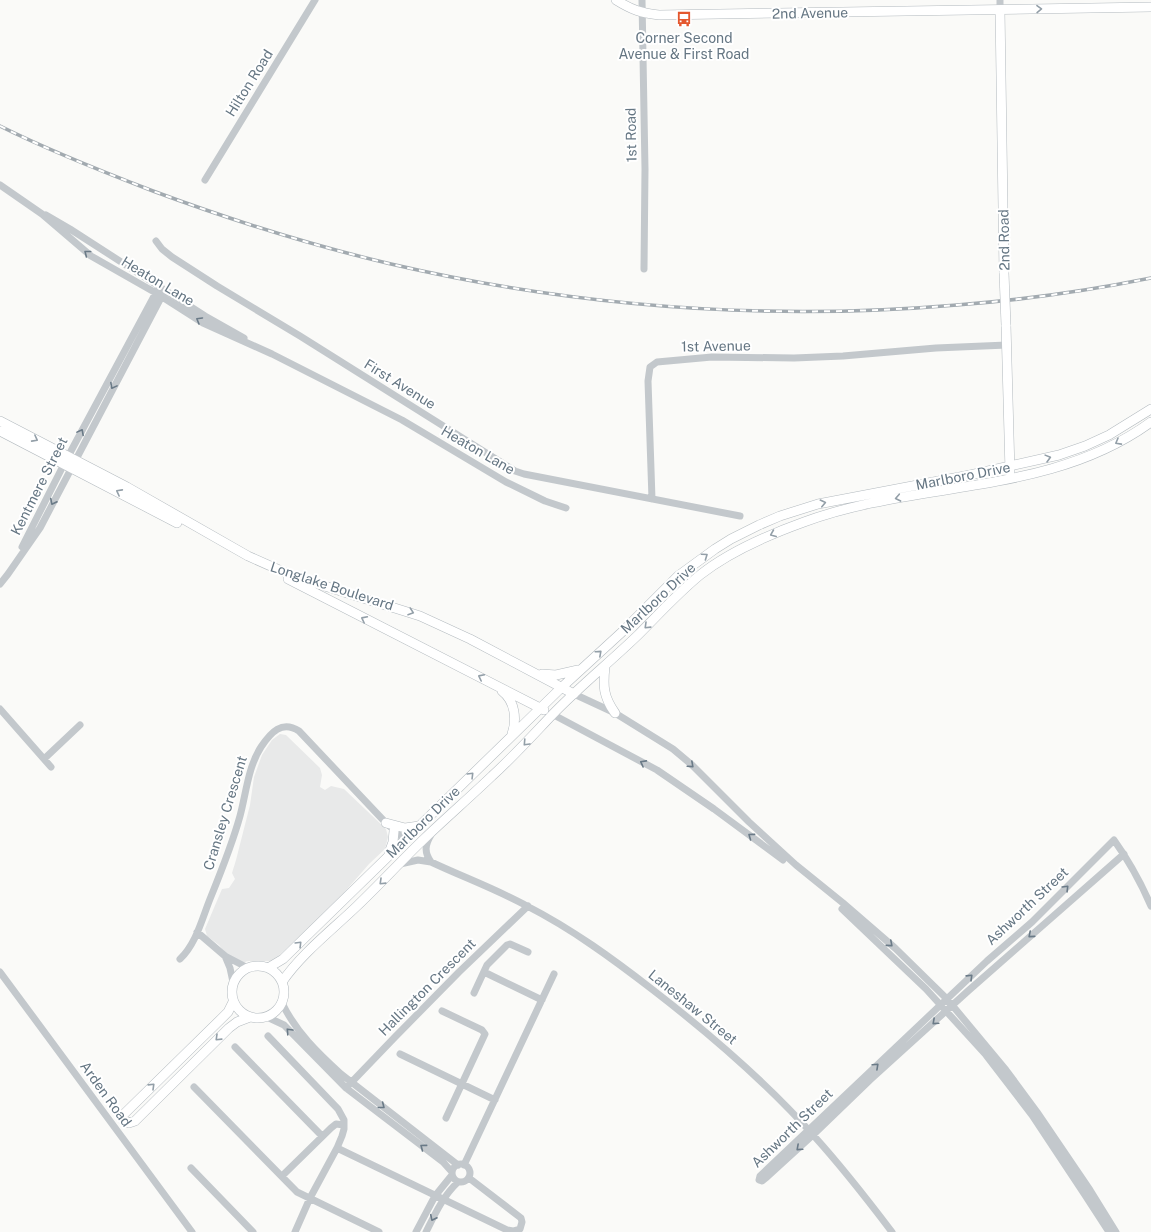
<svg xmlns="http://www.w3.org/2000/svg" width="1151" height="1232" viewBox="0 0 1151 1232" font-family="'Public Sans',sans-serif">
<style>
.built{fill:#e8e9e9}
.lines{fill:none;stroke-linecap:round;stroke-linejoin:round}
.secondary-casing{stroke:#b3babf;stroke-width:10}
.street{stroke:#c3c8cc;stroke-width:7}
.secondary{stroke:#fff;stroke-width:9}
.rail-casing{stroke:#a2aab0;stroke-width:3.5}
.rail{stroke:#fff;stroke-width:2;stroke-dasharray:6;stroke-linecap:butt}
.secondary-bridge-casing{stroke:#b3babf;stroke-width:10;stroke-linecap:butt}
.secondary-bridge{stroke:#fff;stroke-width:9}
.oneway{stroke:#939fa8}
.oneway2{stroke:#6a7a87}
.labels{text-anchor:middle;stroke-width:4;stroke-linejoin:round;paint-order:stroke}
.street-label{font-size:14px;fill:#657683;stroke:#fff}
.poi-label{font-size:14px;fill:#657683;stroke:#fff}
</style>
<rect width="100%" height="100%" fill="#fafaf8"/>
<path class="built" d="M280 734 286 735 320 768 322 775 320 787 325 790 331 786 344 789 386 829 388 837 385 849 369 864 335 903 273 961H248L242 963 231 960 219 945 207 936 205 929 222 889 229 888 235 879 232 873 236 860 250 805 254 777 262 755 272 740Z"/>
<g class="lines">
<defs>
<path id="secondary" d="M616 0C632 10 641 13 659 15L1151 7
M1000 10 1004 273
M1006 325 1010 472
M0 421 127 487 248 556 293 576 420 616 470 639 574 694
M0 431 177 523
M288 579 544 710
M605 666C603 686 603 696 615 713
M542 674 556 675 578 670
M502 691C515 701 517 719 512 734
M386 823 405 828 419 826
M389 853 393 842 394 831
M232 992a26 26 0 1 1 52 0a26 26 0 1 1-52 0Z
M268 968 283 959 562 687 622 632 678 576 715 549 731 539 759 525 780 516 818 504 970 475 1059 455 1085 446 1109 435 1151 409
M282 982C301 954 332 930 357 906 380 884 402 860 425 838 447 817 470 797 492 776 513 757 532 736 552 715 579 687 610 662 638 635 658 615 678 593 700 575 730 551 768 535 804 522 917 480 1050 496 1151 422
M233 1002 228 1012 222 1018 124 1114 122 1118 124 1121 129 1123 135 1121 229 1028 237 1022 250 1017"/>
</defs>
<use href="#secondary" class="secondary-casing"/>
<path class="street" d="M642 0 645 169 644 269
M1000 0V10
M205 180 315 0
M0 185 42 214 91 256 156 293 203 323 272 354 402 420 506 482 545 501 566 508
M46 215 70 229 205 316 244 338
M156 241 162 249 172 257 217 286 300 336 515 471 524 474 740 516
M652 499 648 381 650 367 657 362 712 357 794 358 843 356 936 348 1007 345
M22 547 64 464 159 287
M0 584 8 574 40 528 165 290
M574 694 615 713 673 749 692 765 749 822 796 865 843 903 895 948 947 999 1006 1070 1037 1112 1090 1190 1116 1232
M0 709 51 767
M552 714 657 770 714 809 783 860
M44 759 80 725
M431 835C425 845 424 852 431 862
M1124 854 968 991 870 1080 813 1135 767 1177 762 1181 759 1180 760 1176 987 961 1032 922 1114 840C1129 861 1141 883 1151 906
M400 864 418 860 431 862C463 877 496 889 527 906 572 929 613 959 653 990 710 1034 766 1082 814 1136 842 1167 867 1199 892 1232
M842 909 926 989 986 1055 1032 1115 1085 1195 1109 1232
M197 932 225 956 248 968
M225 956 230 968 233 982
M180 959C196 944 202 919 210 899 221 872 232 845 240 816 246 794 248 767 261 747 271 732 282 720 299 731L386 823 405 840
M0 972 192 1232
M484 972 542 1000
M474 993 487 965 507 945 510 944 528 952
M282 1003C296 1032 318 1053 341 1074L458 1165
M442 1011 482 1030 485 1034 446 1118
M267 1017 284 1025 346 1088 443 1162 452 1172
M268 1036 338 1109 344 1120V1129L342 1136 337 1148 310 1198 295 1232
M235 1047 322 1136
M400 1054 495 1100
M194 1087 297 1192 379 1232
M346 1088 395 1037 459 972 528 906
M337 1148 507 1230 513 1231 520 1229 522 1222 521 1218 469 1178
M452 1173a9 9 0 1 1 18 0a9 9 0 1 1-18 0Z
M464 1165 554 974
M191 1168 253 1232
M282 1176 331 1128 336 1124 344 1125
M416 1232 435 1196 452 1175
M426 1232C435 1214 443 1196 458 1182"/>
<use href="#secondary" class="secondary"/>
<defs>
<path id="rail" d="M0 126C50 151 101 171 153 191 231 220 310 245 391 264 576 307 768 321 957 305 1022 300 1087 291 1151 278"/>
</defs>
<use href="#rail" class="rail-casing"/>
<use href="#rail" class="rail"/>
<defs>
<path id="secondary-bridge" d="M1004 273 1006 325"/>
</defs>
<use href="#secondary-bridge" class="secondary-bridge-casing"/>
<use href="#secondary-bridge" class="secondary-bridge"/>
</g>
<defs><path id="oneway-chevron" d="M-2-3.5L2.5 0L-2 3.5" fill="none" stroke-width="1.6" stroke-linecap="round" stroke-linejoin="round"/></defs>
<g class="oneway">
<use href="#oneway-chevron" transform="translate(1039 9) rotate(-1)"/>
<use href="#oneway-chevron" transform="translate(35 439) rotate(28)"/>
<use href="#oneway-chevron" transform="translate(1118 442) rotate(151)"/>
<use href="#oneway-chevron" transform="translate(1048 458) rotate(-15)"/>
<use href="#oneway-chevron" transform="translate(119 492) rotate(-152)"/>
<use href="#oneway-chevron" transform="translate(898 498) rotate(169)"/>
<use href="#oneway-chevron" transform="translate(823 503) rotate(-13)"/>
<use href="#oneway-chevron" transform="translate(773 534) rotate(157)"/>
<use href="#oneway-chevron" transform="translate(705 556) rotate(-35)"/>
<use href="#oneway-chevron" transform="translate(411 612) rotate(19)"/>
<use href="#oneway-chevron" transform="translate(364 619) rotate(-153)"/>
<use href="#oneway-chevron" transform="translate(647 626) rotate(136)"/>
<use href="#oneway-chevron" transform="translate(599 653) rotate(-42)"/>
<use href="#oneway-chevron" transform="translate(481 677) rotate(-153)"/>
<use href="#oneway-chevron" transform="translate(526 743) rotate(133)"/>
<use href="#oneway-chevron" transform="translate(471 775) rotate(-45)"/>
<use href="#oneway-chevron" transform="translate(382 882) rotate(136)"/>
<use href="#oneway-chevron" transform="translate(299 944) rotate(-45)"/>
<use href="#oneway-chevron" transform="translate(218 1038) rotate(136)"/>
<use href="#oneway-chevron" transform="translate(152 1086) rotate(-44)"/>
</g>
<g class="oneway2">
<use href="#oneway-chevron" transform="translate(87 253) rotate(-142)"/>
<use href="#oneway-chevron" transform="translate(199 320) rotate(-150)"/>
<use href="#oneway-chevron" transform="translate(113 386) rotate(118)"/>
<use href="#oneway-chevron" transform="translate(81 432) rotate(-62)"/>
<use href="#oneway-chevron" transform="translate(53 502) rotate(117)"/>
<use href="#oneway-chevron" transform="translate(643 763) rotate(-152)"/>
<use href="#oneway-chevron" transform="translate(691 765) rotate(42)"/>
<use href="#oneway-chevron" transform="translate(751 836) rotate(-144)"/>
<use href="#oneway-chevron" transform="translate(1066 888) rotate(-45)"/>
<use href="#oneway-chevron" transform="translate(1031 935) rotate(139)"/>
<use href="#oneway-chevron" transform="translate(890 944) rotate(41)"/>
<use href="#oneway-chevron" transform="translate(970 977) rotate(-44)"/>
<use href="#oneway-chevron" transform="translate(935 1022) rotate(138)"/>
<use href="#oneway-chevron" transform="translate(289 1031) rotate(-133)"/>
<use href="#oneway-chevron" transform="translate(876 1066) rotate(-43)"/>
<use href="#oneway-chevron" transform="translate(382 1106) rotate(38)"/>
<use href="#oneway-chevron" transform="translate(423 1147) rotate(-143)"/>
<use href="#oneway-chevron" transform="translate(799 1148) rotate(138)"/>
<use href="#oneway-chevron" transform="translate(433 1218) rotate(116)"/>
</g>
<defs>
<symbol id="bus-bare" viewBox="-9 -9 18 18"><path d="M-5-6H5V4H4V6H2V4H-2V6H-4V4H-5ZM-3.5-4V0h7V-4ZM-3.5 1.2v1.5H-2V1.2ZM2 1.2v1.5H3.5V1.2Z" fill="#e4572e" stroke="#fff" stroke-width="2.5" paint-order="stroke"/></symbol>
</defs>
<g fill-rule="evenodd">
<use href="#bus-bare" x="673" y="8" width="22" height="22"/>
</g>
<g class="labels">
<g class="street-label">
<text transform="translate(810 13) rotate(-1)" y="5">2nd Avenue</text>
<text transform="translate(249 83) rotate(-58)" y="5">Hilton Road</text>
<text transform="translate(631 135) rotate(-91)" y="5">1st Road</text>
<text transform="translate(1004 240) rotate(-91)" y="5">2nd Road</text>
<text transform="translate(158 281) rotate(31)" y="5">Heaton Lane</text>
<text transform="translate(716 346) rotate(-1)" y="5">1st Avenue</text>
<text transform="translate(400 384) rotate(32)" y="5">First Avenue</text>
<text transform="translate(478 450) rotate(30)" y="5">Heaton Lane</text>
<text transform="translate(963 476) rotate(-11)" y="5">Marlboro Drive</text>
<text transform="translate(39 486) rotate(-63)" y="5">Kentmere Street</text>
<text transform="translate(332 586) rotate(18)" y="5">Longlake Boulevard</text>
<text transform="translate(658 598) rotate(-43)" y="5">Marlboro Drive</text>
<text transform="translate(225 813) rotate(-73)" y="5">Cransley Crescent</text>
<text transform="translate(423 822) rotate(-44)" y="5">Marlboro Drive</text>
<text transform="translate(1027 906) rotate(-43)" y="5">Ashworth Street</text>
<text transform="translate(427 987) rotate(-45)" y="5">Hallington Crescent</text>
<text transform="translate(693 1007) rotate(39)" y="5">Laneshaw Street</text>
<text transform="translate(106 1094) rotate(54)" y="5">Arden Road</text>
<text transform="translate(792 1128) rotate(-44)" y="5">Ashworth Street</text>
</g>
<g class="poi-label">
<text x="684" y="43">Corner Second<tspan x="684" dy="16">Avenue &amp; First Road</tspan></text>
</g>
</g>
</svg>
